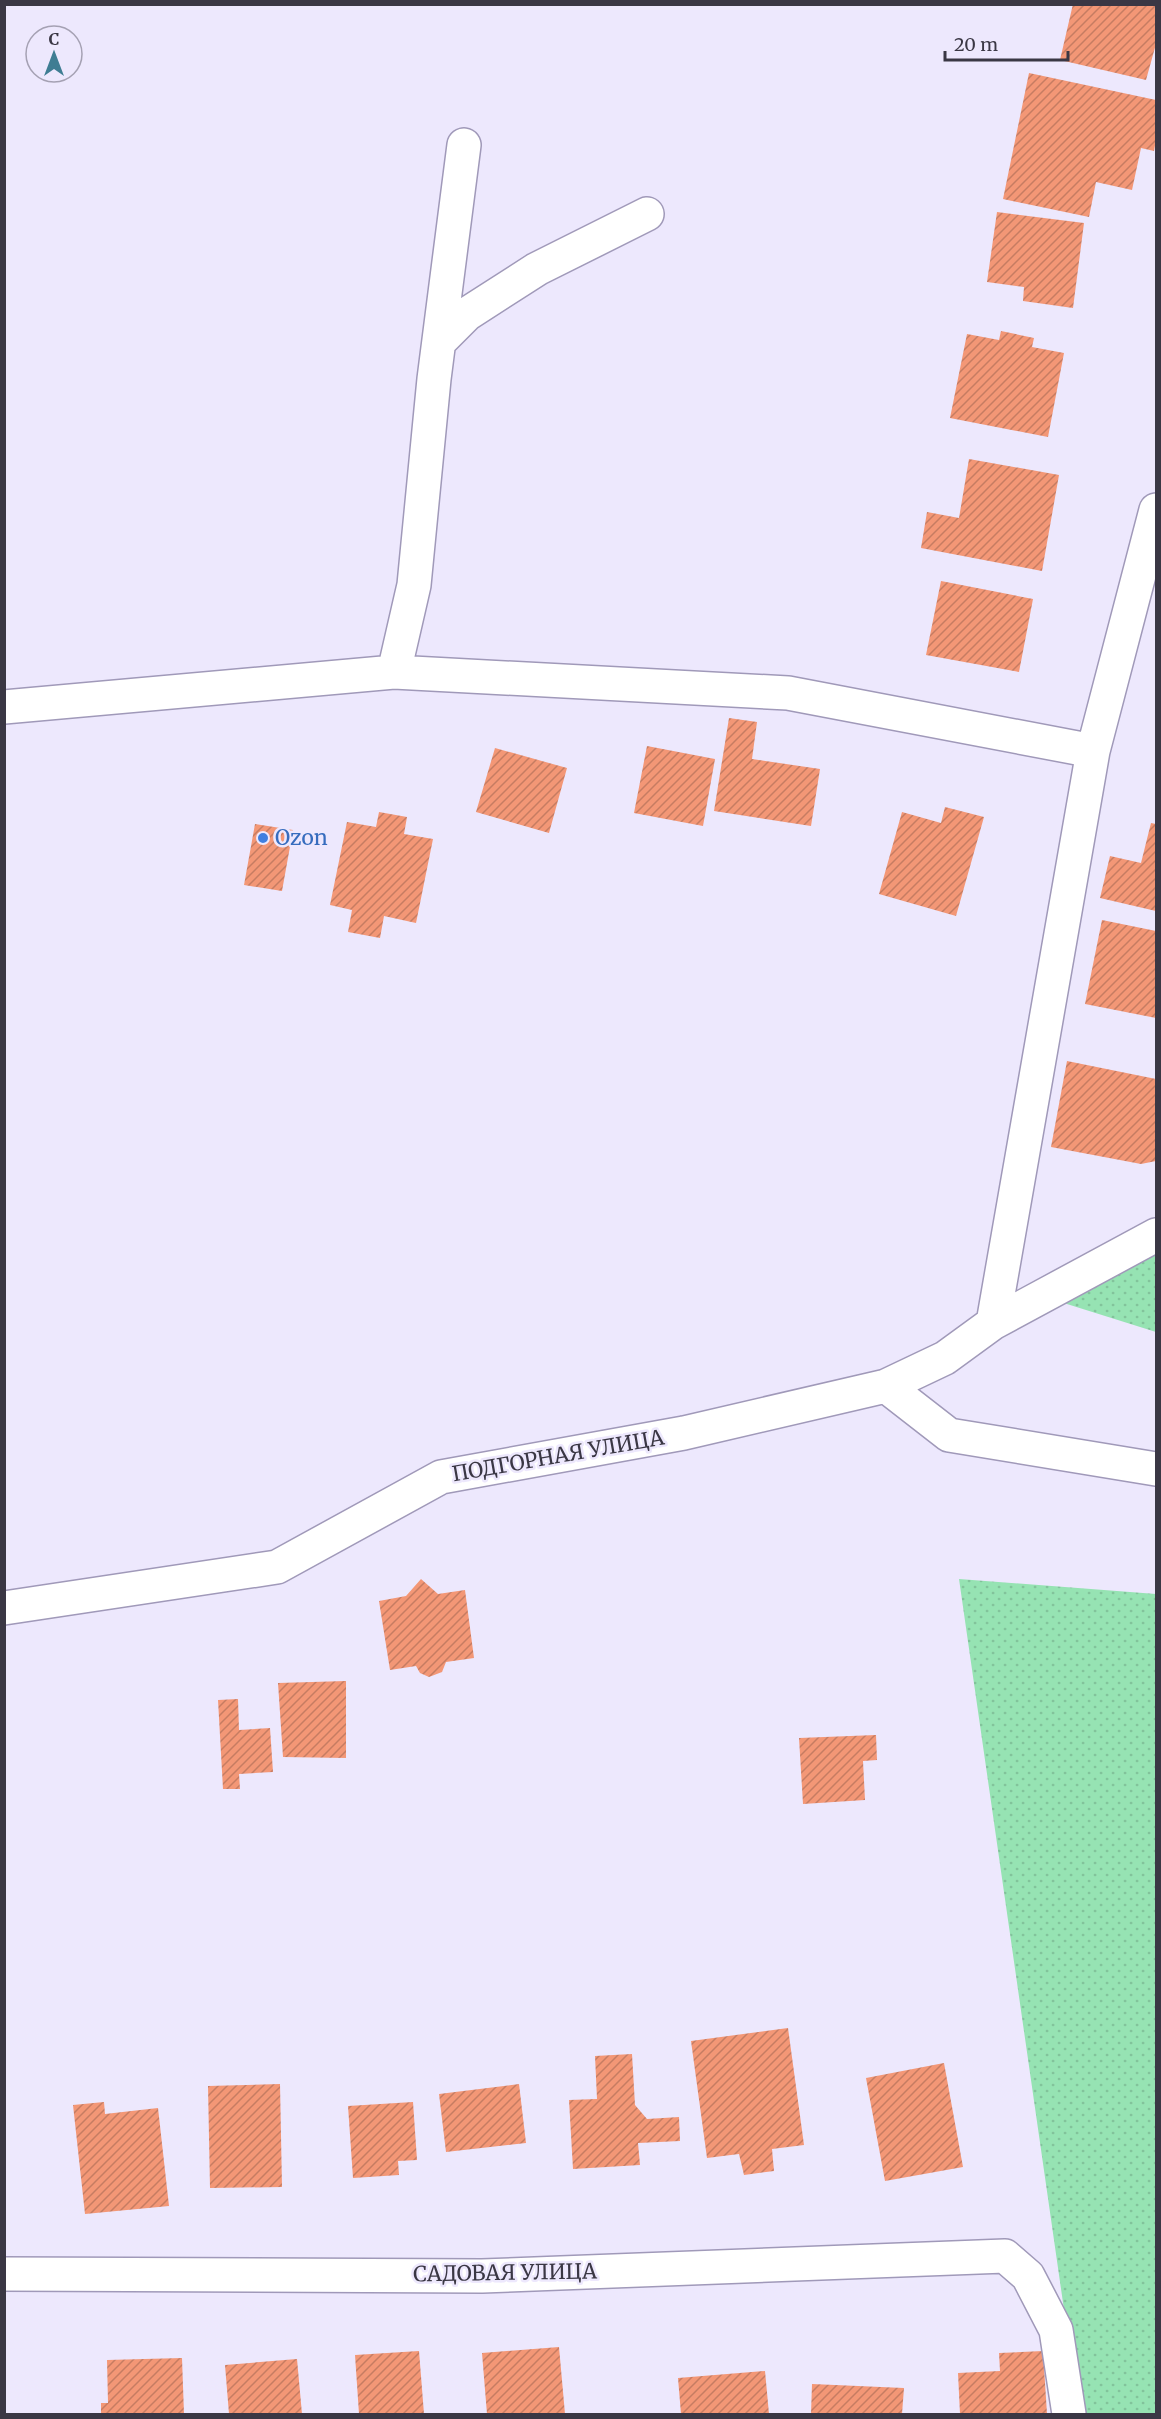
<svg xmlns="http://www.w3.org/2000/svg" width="1161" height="2419" viewBox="0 0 1161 2419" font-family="Merriweather,serif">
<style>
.park{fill:url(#park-dots)}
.building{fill:url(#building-hatch)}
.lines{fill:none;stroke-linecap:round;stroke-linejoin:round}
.minor-casing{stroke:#a099b9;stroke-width:36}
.minor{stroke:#fff;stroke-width:33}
.shop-dot{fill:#3f7fe0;stroke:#ede8fd;stroke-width:2}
.labels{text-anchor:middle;stroke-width:5;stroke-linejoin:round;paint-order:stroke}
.shop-label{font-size:21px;fill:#366cbe;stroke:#ede8fd;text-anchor:start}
.street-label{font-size:21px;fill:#3a3744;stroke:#ede8fd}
</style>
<defs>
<pattern id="park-dots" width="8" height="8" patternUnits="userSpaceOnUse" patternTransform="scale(1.5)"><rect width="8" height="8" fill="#96e3b3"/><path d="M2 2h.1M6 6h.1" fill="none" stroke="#82c39b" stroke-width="1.8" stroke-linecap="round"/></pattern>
<pattern id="building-hatch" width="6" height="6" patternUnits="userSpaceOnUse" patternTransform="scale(1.5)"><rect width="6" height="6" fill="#f39776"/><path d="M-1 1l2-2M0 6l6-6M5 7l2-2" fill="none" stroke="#c67c62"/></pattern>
</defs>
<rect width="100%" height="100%" fill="#ede8fd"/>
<path class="park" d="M1156 1242V1332L1051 1299Z
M959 1579 1156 1594V2414H1079Z"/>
<path class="building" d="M1073 4H1156V44L1146 80 1060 60Z
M1029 73 1156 100V140L1154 151 1141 148 1132 190 1096 182 1089 217 1003 199Z
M997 212 1084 223 1073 308 1023 301 1024 287 987 282Z
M1001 331 1034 338 1032 347 1064 353 1048 437 950 418 967 334 999 340Z
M969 459 1059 475 1042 571 921 548 927 512 959 518Z
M941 581 1033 599 1019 672 926 655Z
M729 718 757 722 752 759 820 769 811 826 714 811Z
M647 746 715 759 703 826 634 813Z
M495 748 567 768 549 833 476 812Z
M945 807 984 817 956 916 879 894 902 812 941 823Z
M379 812 407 817 404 834 433 839 416 923 384 916 380 938 348 932 352 910 330 905 347 822 376 827Z
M1151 823 1156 824V911L1100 898 1110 856 1141 863Z
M255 824 293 830 282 891 244 885Z
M1102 920 1156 931V1018L1085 1004Z
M1067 1061 1156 1079V1161L1141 1164 1051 1147Z
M421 1579 438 1594 465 1590 474 1658 446 1662 442 1672 429 1677 420 1673 416 1666 390 1670 379 1601 406 1596Z
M346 1681V1758L283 1757 278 1683Z
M238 1699 239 1730 270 1728 273 1772 239 1774 240 1789H223L218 1700Z
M876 1735 877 1760 863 1761 865 1800 803 1804 799 1738Z
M788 2028 804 2145 772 2149 774 2171 744 2175 739 2154 707 2158 691 2041Z
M632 2054 635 2105 647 2119 679 2117 680 2141 638 2143 640 2165 573 2169 569 2100 597 2099 595 2056Z
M944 2063 963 2167 885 2181 866 2078Z
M280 2084 282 2187 210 2188 208 2086Z
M519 2084 526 2143 446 2152 439 2094Z
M104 2102 105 2114 158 2108 169 2206 85 2214 73 2105Z
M413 2102 417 2160 398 2161 399 2175 353 2178 348 2106Z
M559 2347 565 2414H487L482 2353Z
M419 2351 424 2414H359L355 2355Z
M1043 2351 1047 2414H960L958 2373 1000 2371 999 2353Z
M182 2358 184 2414H101V2403H108L107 2360Z
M297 2359 302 2414H229L225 2365Z
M765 2371 769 2414H681L678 2378Z
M812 2384 904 2388 902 2414H811Z"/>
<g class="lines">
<defs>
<path id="minor" d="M439 342 467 314 537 269 647 214
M394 672 414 585 434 379 464 145
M4 707 394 672 788 693 1093 751
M993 1323 1156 1235
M886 1386 949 1435 1156 1469
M4 1608 277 1567 441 1477 684 1433 886 1386 945 1358 993 1323 1093 751 1156 510
M4 2274 482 2276 1005 2256 1028 2276 1056 2330 1069 2414"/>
</defs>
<use href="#minor" class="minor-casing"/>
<use href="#minor" class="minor"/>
</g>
<circle class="shop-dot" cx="263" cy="838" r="6"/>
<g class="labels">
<g class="shop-label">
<text x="275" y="845">Ozon</text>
</g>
<g class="street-label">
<text transform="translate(558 1456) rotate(-10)" y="7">ПОДГОРНАЯ УЛИЦА</text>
<text transform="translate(505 2273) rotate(-1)" y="7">САДОВАЯ УЛИЦА</text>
</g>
</g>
<rect width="1161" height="2419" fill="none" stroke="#3a3744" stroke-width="12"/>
<g transform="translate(54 54)"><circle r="28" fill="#ede8fd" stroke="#a5a1b3" stroke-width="1.5"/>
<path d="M0-4.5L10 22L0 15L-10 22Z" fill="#3f7d93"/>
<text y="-9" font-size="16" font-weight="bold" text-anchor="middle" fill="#3a3744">С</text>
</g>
<path d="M945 51v9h123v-9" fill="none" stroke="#3a3744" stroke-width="3"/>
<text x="954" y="51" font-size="18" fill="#3a3744" stroke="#ede8fd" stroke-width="4.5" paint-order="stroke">20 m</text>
</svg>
